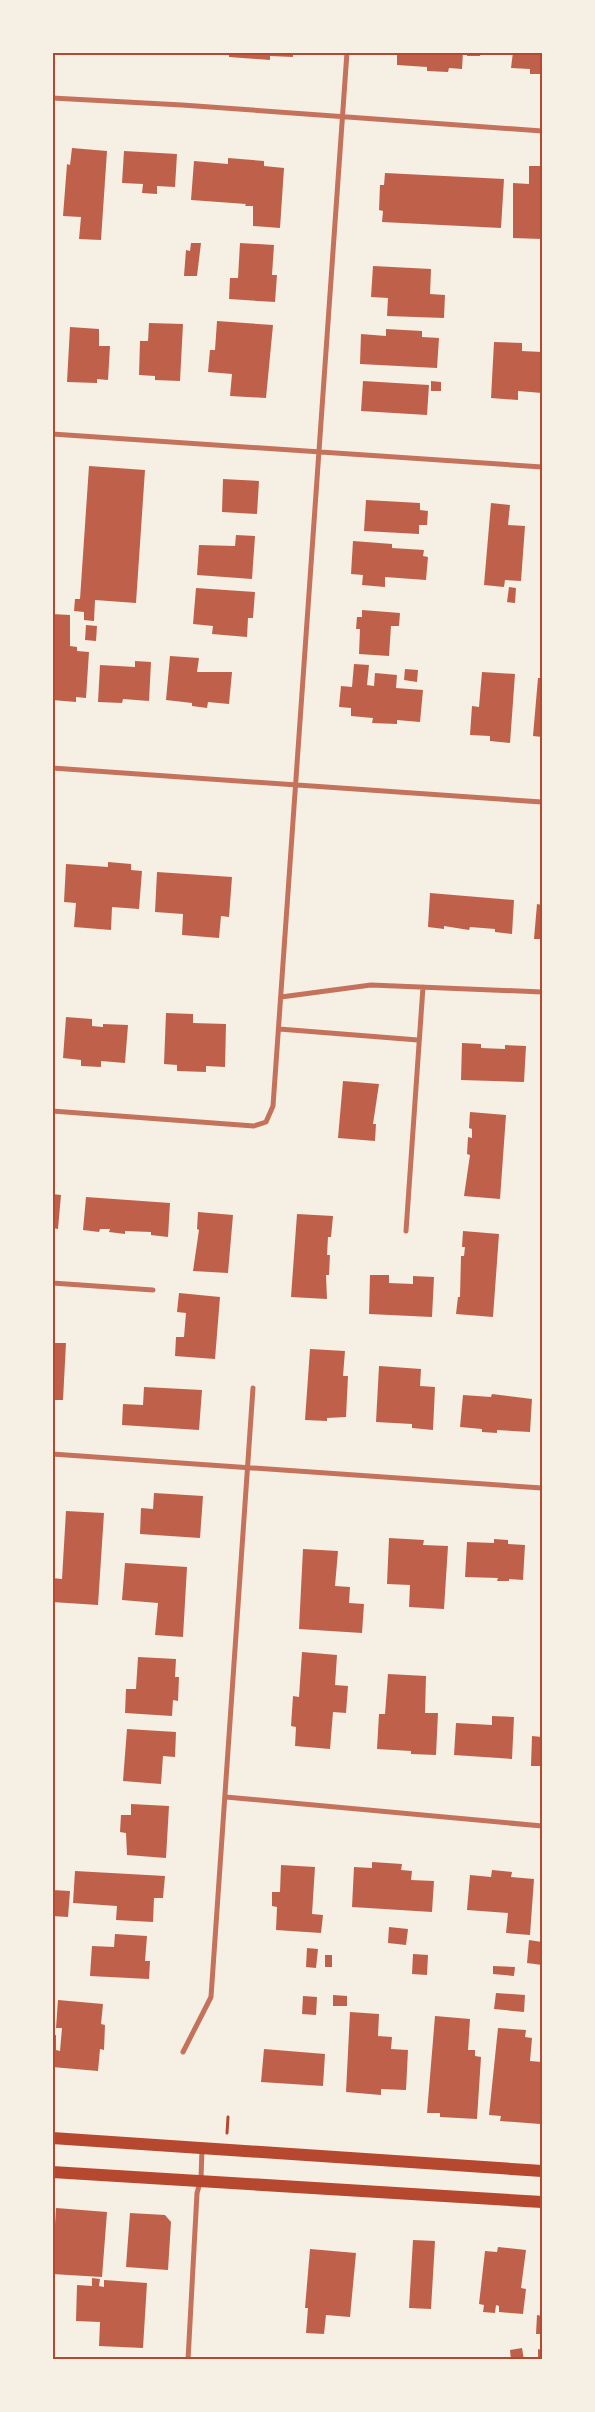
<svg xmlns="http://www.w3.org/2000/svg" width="595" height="2412" viewBox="0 0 595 2412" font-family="'Space Grotesk',sans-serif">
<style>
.building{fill:#bf614a}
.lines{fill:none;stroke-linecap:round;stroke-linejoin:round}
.path{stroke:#b5482f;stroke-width:3}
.minor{stroke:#c5725c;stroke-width:5}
.primary{stroke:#b5482f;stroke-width:12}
.neatline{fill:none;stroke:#b5482f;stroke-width:2}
</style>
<rect width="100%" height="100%" fill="#f6efe4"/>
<path class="building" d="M229 52H293V57L270 56V60L229 57Z
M397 52H463L462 69 449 68 448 72 427 71V67L397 65Z
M467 52H481L480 56H467Z
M513 52H542V74H530V69L511 68Z
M72 148 107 151 101 240 79 239 81 217 63 216 67 164 70 165Z
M124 151 177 154 175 187 157 186V194L142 193 143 184 122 183Z
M228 158 264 161V166L284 168 280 228 253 226V206H245L246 204 191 200 194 161 228 164Z
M529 166H542V239L513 238V183L529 184Z
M385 173 504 179 501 228 382 222 383 211 379 210 380 185H384Z
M191 243H201L197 276H184L186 250 190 251Z
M240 243 274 245 272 275H277L275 302 229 299 230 278H238Z
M373 266 431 269 430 294 445 295 444 318 387 316 388 298 371 297Z
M217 321 273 325 266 398 230 396 232 374 208 372 210 350H215Z
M149 323 183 324 180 381 155 380V376L139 375 140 341H148Z
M70 327 99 329V346H110L108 380 97 379V383L67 382Z
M386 329 422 331V337L439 338 437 368 360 364 361 334 386 336Z
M494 342 522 343V351L542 352V393L518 391V400L491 398Z
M363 381 429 385 427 415 361 411Z
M431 381 441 382V391H431Z
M89 466 145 470 136 603 95 600 94 621 84 620V612L74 611 75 599H80Z
M223 479 259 481 257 514 222 512Z
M366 500 420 503V510L428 511 427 525H419V534L364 531Z
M491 503 510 505 508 525 525 526 521 581 505 580 504 587 484 585Z
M236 535 255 536 252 579 197 575 199 545 235 546Z
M353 541 392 544V548L424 550 423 556 428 557 426 580 385 577V587L362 585 363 575 351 574Z
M509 587 516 588 515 603 507 602Z
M196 588 255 592 253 618H248L247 637 212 634 213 626 193 624Z
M362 610 400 613 399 626H391L389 656 359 654 360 629H356L357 617H362Z
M52 614 70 615V646L77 647V651L89 652 86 698 76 697V702L52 700Z
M86 625 97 626 96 641 85 640Z
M170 656 199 658 197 672H232L229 704 208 702 207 708 192 706V703L166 700Z
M135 661 151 662 149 701 123 699 122 703 98 702 100 665 135 667Z
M354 664 369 665 367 685 374 686 375 673 397 675 396 688 423 690 420 722 397 720V724L372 723 373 718 351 716V708L339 707 341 686 352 687Z
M405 669 418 670 417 682 404 680Z
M482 672 515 674 510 743 490 741V736L470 735 472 706 479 707Z
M538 678H542V737L533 736Z
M108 862 131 864V870L142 871 139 909 112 907 111 930 74 927 76 903 64 902 66 864 108 867Z
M157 872 232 877 229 917 221 916 219 938 182 935 183 914 155 912Z
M430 893 514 900 512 934 495 932V929L470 927 469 930 444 926V929L428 927Z
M537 904 542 905V939H534Z
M166 1013 193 1014V1023L226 1024 225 1067 206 1066V1072L177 1071V1065L164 1064Z
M66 1017 92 1019V1026L103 1027V1024L128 1025 125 1063 101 1061V1067L81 1066V1060L63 1058Z
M462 1043 481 1044V1048L505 1049V1045L526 1046 524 1082 461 1080Z
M343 1081 379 1084 373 1124H376L375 1141 338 1138Z
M470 1112 506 1115 500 1199 464 1196 470 1155 467 1154 468 1137 472 1138V1129L469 1128Z
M52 1194 61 1195 58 1229 52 1228Z
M86 1197 170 1203 168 1237 151 1235V1232L125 1231V1234L109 1232 110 1229H100L99 1232 83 1230Z
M198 1212 233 1215 228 1273 193 1271 199 1230 197 1229Z
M297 1214 333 1216 331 1237H328L327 1255H330L329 1275H326L327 1299 291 1297Z
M463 1231 499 1234 493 1317 456 1314 458 1297H460L461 1256H464L465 1247H462Z
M370 1275H389V1283L413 1284V1276L434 1277 432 1317 369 1314Z
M179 1293 220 1297 215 1359 175 1356 176 1337H184L186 1313 177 1312Z
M52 1343H66L63 1400H52Z
M310 1349 345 1351 343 1376H348L346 1417 327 1418V1421L305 1420Z
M379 1366 421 1369 420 1386 435 1387 433 1430 412 1428V1424L376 1422Z
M144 1387 202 1390 199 1430 122 1425 123 1404 143 1405Z
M492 1394 532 1399 530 1432 497 1430V1433L482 1432V1429L460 1427 463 1395 491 1397Z
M154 1493 203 1496 200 1538 140 1534 141 1508 153 1509Z
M66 1511 104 1513 98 1605 52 1602V1578L62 1579Z
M389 1538 424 1540 423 1545 448 1546 444 1609 409 1607 410 1585 387 1584Z
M494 1539 508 1540V1544L525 1545 523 1580 509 1579V1581H497L498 1578 465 1577 467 1542 494 1543Z
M303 1549 338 1551 335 1586 350 1587 349 1603 364 1604 362 1633 299 1629Z
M125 1563 187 1567 183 1637 155 1635 158 1603 122 1600Z
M302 1652 337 1655 335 1685 348 1686 346 1713 333 1712 330 1749 295 1746 296 1727 291 1726 293 1696 299 1697Z
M138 1657 176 1659 175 1677H179L178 1701 173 1700 172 1716 125 1713 126 1689H136Z
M388 1674 426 1676 425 1713H438L436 1755 411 1754V1751L377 1749 379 1714H385Z
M492 1716 514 1717 512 1759 454 1755 456 1723 492 1725Z
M127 1729 176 1732 175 1757 163 1756 161 1784 123 1781Z
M532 1736 542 1737V1766H531Z
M131 1804 169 1806 166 1858 127 1855 126 1833 120 1832 121 1815H131Z
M372 1862 402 1864 401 1870 412 1871 411 1880 434 1881 432 1912 352 1907 354 1867 372 1868Z
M281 1865 315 1867 312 1914 323 1915 321 1933 276 1930 277 1907 272 1906V1892H280Z
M492 1870 512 1872 511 1877 534 1879 530 1935 506 1933 508 1913 467 1910 470 1875 491 1877Z
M75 1871 165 1876 163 1898H154L153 1922 116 1920 117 1906 73 1903Z
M52 1890 70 1891 68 1917 52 1916Z
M389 1927 408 1929 406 1945 388 1943Z
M115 1934 147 1936 145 1961H150L149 1979 90 1976 92 1946 114 1947Z
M529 1940 542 1942V1965L527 1963Z
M307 1948 318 1949 316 1968 306 1967Z
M413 1954 428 1955 427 1975 412 1974Z
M325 1955H332V1967H325Z
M493 1966 515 1967 514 1976 493 1974Z
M496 1993 525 1995 524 2012 494 2009Z
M333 1995 347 1996V2006H333Z
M303 1996 317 1997 316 2015 302 2014Z
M58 2000 103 2004 101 2024 105 2025 104 2050 100 2049 98 2071 52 2067V2035H56V2050L60 2051 62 2028H56Z
M350 2012 379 2014 378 2036 392 2037 391 2049 408 2050 406 2090 381 2089V2095L346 2092Z
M435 2016 470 2019 468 2050H475V2056L481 2057 477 2119 440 2117V2113H427Z
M498 2028 526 2030 525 2037 532 2038 530 2061 542 2062 540 2124 500 2121 501 2116 489 2115Z
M264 2049 325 2054 323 2086 261 2082Z
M56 2208 107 2212 102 2277 52 2274Z
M130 2213 165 2215 171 2222 168 2270 126 2267Z
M413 2240 435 2241 431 2309 409 2308Z
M498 2247 526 2250 521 2288 526 2289 523 2314 499 2312V2306L496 2305 495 2313 483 2312 484 2305 479 2304 485 2251 497 2252Z
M310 2249 356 2253 350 2317 326 2315 324 2334 306 2333 308 2308H305Z
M92 2278 100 2279 99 2286 104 2287V2280L147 2283 143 2348 99 2346 100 2322 76 2321 77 2285 92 2286Z
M537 2315 542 2316V2334H536Z
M522 2348 524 2360H511L510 2350Z
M538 2349 542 2350V2360H538Z"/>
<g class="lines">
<path class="path" d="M227 2133 228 2117"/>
<path class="minor" d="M52 98 182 105 542 131
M52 434 542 467
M52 768 542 802
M281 997 371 985 542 992
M279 1029 418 1040
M52 1111 254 1126 266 1122 273 1106 347 52
M406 1231 423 987
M52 1283 153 1290
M52 1454 542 1488
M226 1797 542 1826
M183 2052 211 1997 253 1388
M188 2360 197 2193 201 2179 202 2149"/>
<path class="primary" d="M52 2138 542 2171
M52 2172 542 2202"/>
</g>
<rect width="595" height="2412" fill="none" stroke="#f6efe4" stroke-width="108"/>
<rect x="54" y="54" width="487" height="2304" class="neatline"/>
</svg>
